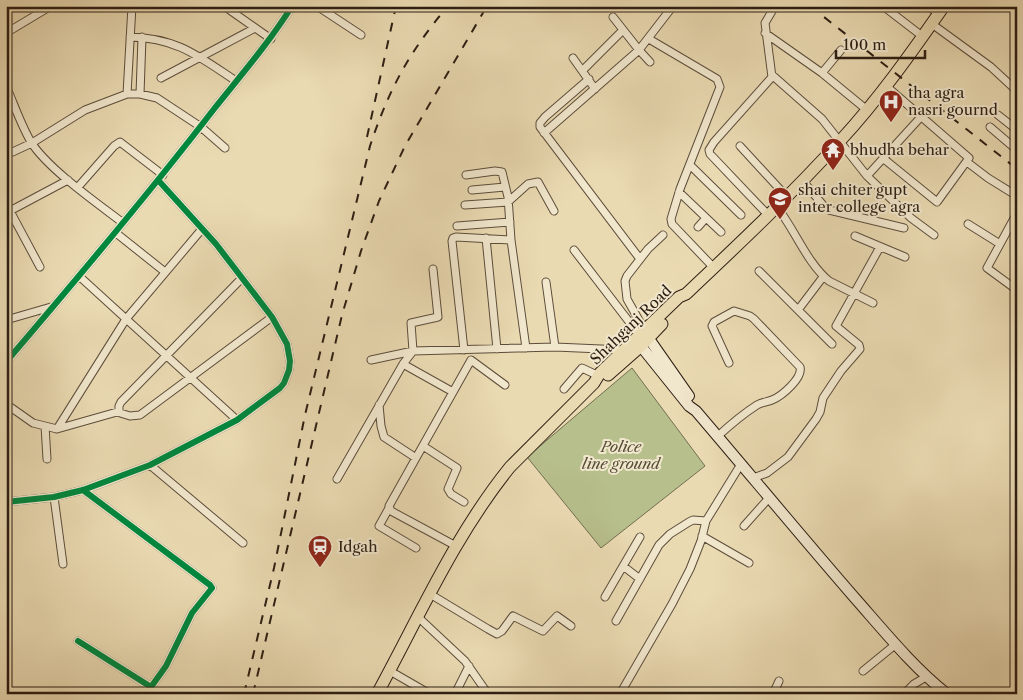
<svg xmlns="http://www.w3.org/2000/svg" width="1023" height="700" viewBox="0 0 1023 700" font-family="'Libre Caslon Text',serif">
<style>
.green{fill:#b7bf8c;stroke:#726e50}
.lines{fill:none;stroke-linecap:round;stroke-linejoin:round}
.minor-casing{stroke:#5c4d3b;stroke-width:9}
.secondary-casing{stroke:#2c1e13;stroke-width:12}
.primary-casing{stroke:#2c1e13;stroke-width:13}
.minor{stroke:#f1e7cd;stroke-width:7}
.secondary{stroke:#f1e7cd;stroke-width:10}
.primary{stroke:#eadab2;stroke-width:11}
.rail{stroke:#2c1e13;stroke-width:2;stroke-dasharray:9 9;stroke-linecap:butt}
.cycleway-casing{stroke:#f1e7cd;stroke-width:9}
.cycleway{stroke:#00873e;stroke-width:6}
.labels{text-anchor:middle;stroke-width:4;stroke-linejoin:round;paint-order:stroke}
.poi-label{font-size:15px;fill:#2c1e13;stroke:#f1e7cd;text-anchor:start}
.street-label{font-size:15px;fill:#2c1e13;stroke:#f1e7cd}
.park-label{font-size:15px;font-style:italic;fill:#564e37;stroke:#f1e7cd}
</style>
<rect width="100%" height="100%" fill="#eadab2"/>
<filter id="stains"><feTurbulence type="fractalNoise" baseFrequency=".004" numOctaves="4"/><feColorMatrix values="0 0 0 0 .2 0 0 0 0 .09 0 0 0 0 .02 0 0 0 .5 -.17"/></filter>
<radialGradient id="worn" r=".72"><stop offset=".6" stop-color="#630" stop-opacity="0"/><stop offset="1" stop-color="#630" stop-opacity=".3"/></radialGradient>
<path class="green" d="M632 368 705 466 601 548 527 457Z"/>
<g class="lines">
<defs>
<path id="minor" d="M224 6 271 39
M317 6 361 35
M599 6H602
M883 6 922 36
M928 6 939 14
M932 24 991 67 1017 91
M6 33 51 6
M765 33 822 73 867 110
M130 37C177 38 198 56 236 81
M649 39 717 79 720 87 680 189 671 219 672 224 714 268
M573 58 595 89
M650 62 639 50 673 6
M583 70 623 30
M822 73 841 50
M772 75 822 119 867 176 911 218 934 235
M161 78 255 28
M589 79 545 117 540 123V127L640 259
M6 86C14 104 21 125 31 142 48 169 97 203 123 223
M127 94 132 6
M140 94 142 37
M998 115 1017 130
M990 127 1017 150
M544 133 639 50 613 17
M740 146 787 197
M6 155 32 143 85 110 127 94H140L157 98 201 127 225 148
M884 159 937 202 969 158 886 86
M967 162 988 178 1017 196
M690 165 741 215
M466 175 495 171 502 172 508 197 511 240 526 348
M867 176 919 119
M802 180 823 205 829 210 904 228
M78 187 114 146 120 142 163 175
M472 190 505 187
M679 192 721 232
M465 205 508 202 528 184 538 182 554 211
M777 207C795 230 807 263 829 281L873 303
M10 211 40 267
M6 213 68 180
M1017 213 987 268 1017 290
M769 216 710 154 709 150 714 142 772 77 765 23 775 6
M968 224 1000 244
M457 226 510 222
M698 227 706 218
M116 233 165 272
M855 236 905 257
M486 238 497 349
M574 250 640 336
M759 271 832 344
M79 276 237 420
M546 282 555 347
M798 310 823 277
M6 320 51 307
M645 331 627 299 625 281 627 276 648 249 663 235
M464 350 452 241 453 238 456 237 511 240
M371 360 413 351 555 347 624 350
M6 362C77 279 147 196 214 109 241 75 269 43 292 6
M403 364 453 392
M564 389 582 368 599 376
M6 404 33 423 57 429 126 319 202 229
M379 405 381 426 384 437 416 458
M119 412V406L121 402 242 278
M45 426 47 459
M57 429 117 412 130 416 140 415 272 317
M718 436C730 425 743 414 757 405 762 402 767 402 772 400 782 396 803 378 800 367L754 319 750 316 734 311 714 322 712 326 729 363
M423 446 457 468 448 489 451 494 464 502
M150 465 243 543
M753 478 767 473 788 457 816 419 820 412 823 398 841 371 860 349 859 345 836 326 880 247
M337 479 403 364 413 351 411 323 438 317 433 269
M54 497 63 564
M6 502 54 497 83 490 150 465 237 420 280 388 284 383 289 370 290 361 287 344 272 317 216 244 158 180
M389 508 379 526 416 548
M744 526 769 498
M702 536 749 563
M456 546 391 511 389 506 471 360 505 385
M6 560 7 562
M623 566 640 579
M430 594 488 629 497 634 502 631 513 616 543 631 557 616 571 626
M605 597 640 537
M418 617 465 661 488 694
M616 621 659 545 670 534 689 522 693 520 706 521
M78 641 151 687 166 666 192 613 212 588 210 585 83 490
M390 671 430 694
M863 671 896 644
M455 694 469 666
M620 694 672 604 690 569 701 541 706 521 741 464
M773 694 779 681
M904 694 914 684 926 677"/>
<path id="secondary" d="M645 333 689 396
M636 340 689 406 696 411C749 473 801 536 854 597 884 631 912 666 947 694"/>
<path id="primary" d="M608 375 641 346 662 324
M377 694C419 617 455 535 510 467L594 383 600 373 679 297 686 294C739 244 791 195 840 141 878 100 912 52 944 6"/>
</defs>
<use href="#minor" class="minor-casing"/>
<use href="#secondary" class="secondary-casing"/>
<use href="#primary" class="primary-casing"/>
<use href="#minor" class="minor"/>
<use href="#secondary" class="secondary"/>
<use href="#primary" class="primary"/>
<path class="rail" d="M810 6 1017 169
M367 137 396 6
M244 694 274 568 305 415 370 146C389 89 409 52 448 6
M253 694 342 315 361 251 379 201 405 146 487 6"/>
<defs>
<path id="cycleway" d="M6 362C77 279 147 196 214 109 241 75 269 43 292 6
M6 502 54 497 83 490 150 465 237 420 280 388 284 383 289 370 290 361 287 344 272 317 216 244 158 180
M78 641 151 687 166 666 192 613 212 588 210 585 83 490"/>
</defs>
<use href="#cycleway" class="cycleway-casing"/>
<use href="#cycleway" class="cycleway"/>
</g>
<defs>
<symbol id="hospital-pin" viewBox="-11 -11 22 30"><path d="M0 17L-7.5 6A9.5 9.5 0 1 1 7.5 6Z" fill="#8f2418" stroke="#f1e7cd"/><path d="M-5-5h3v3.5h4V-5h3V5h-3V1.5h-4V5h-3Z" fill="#fff"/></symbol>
<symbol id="temple-pin" viewBox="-11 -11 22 30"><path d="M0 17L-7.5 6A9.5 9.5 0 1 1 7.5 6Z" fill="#8f2418" stroke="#f1e7cd"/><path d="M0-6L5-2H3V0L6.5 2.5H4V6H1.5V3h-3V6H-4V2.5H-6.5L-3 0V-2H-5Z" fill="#fff"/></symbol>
<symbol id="university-pin" viewBox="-11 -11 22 30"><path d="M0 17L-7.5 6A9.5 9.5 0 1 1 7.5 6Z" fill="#8f2418" stroke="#f1e7cd"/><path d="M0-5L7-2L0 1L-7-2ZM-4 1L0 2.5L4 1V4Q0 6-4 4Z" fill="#fff"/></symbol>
<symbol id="station-pin" viewBox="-11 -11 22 30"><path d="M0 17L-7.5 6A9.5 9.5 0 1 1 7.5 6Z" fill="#8f2418" stroke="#f1e7cd"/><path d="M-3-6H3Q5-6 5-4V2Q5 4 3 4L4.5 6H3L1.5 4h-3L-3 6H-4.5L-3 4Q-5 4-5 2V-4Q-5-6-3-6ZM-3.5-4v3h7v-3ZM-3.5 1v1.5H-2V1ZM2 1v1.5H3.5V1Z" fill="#fff"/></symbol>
</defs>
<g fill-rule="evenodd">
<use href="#hospital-pin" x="877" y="88" width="28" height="38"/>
<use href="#temple-pin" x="819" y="136" width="28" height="38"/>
<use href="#university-pin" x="766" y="185" width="28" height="38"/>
<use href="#station-pin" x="306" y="533" width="28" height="38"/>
</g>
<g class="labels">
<g class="poi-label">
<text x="908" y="98">tha agra<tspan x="908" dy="17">nasri gournd</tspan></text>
<text x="850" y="155">bhudha behar</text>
<text x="798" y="195">shai chiter gupt<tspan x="798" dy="17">inter college agra</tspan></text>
<text x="338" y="552">Idgah</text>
</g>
<g class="street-label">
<text transform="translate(631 325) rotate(-44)" y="5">Shahganj Road</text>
</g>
<g class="park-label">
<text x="621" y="452">Police<tspan x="621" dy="17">line ground</tspan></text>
</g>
</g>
<rect width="1023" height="700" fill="none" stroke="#eadab2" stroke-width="25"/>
<rect x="8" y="8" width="1008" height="685" fill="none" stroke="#2c1e13" stroke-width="2.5"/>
<rect x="12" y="12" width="998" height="675" fill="none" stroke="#2c1e13"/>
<path d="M836 50v8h89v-8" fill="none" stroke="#2c1e13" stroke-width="2.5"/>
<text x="843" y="50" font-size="15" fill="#2c1e13" stroke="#f1e7cd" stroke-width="4" paint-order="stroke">100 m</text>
<rect width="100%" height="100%" filter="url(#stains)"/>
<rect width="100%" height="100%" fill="url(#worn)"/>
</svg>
